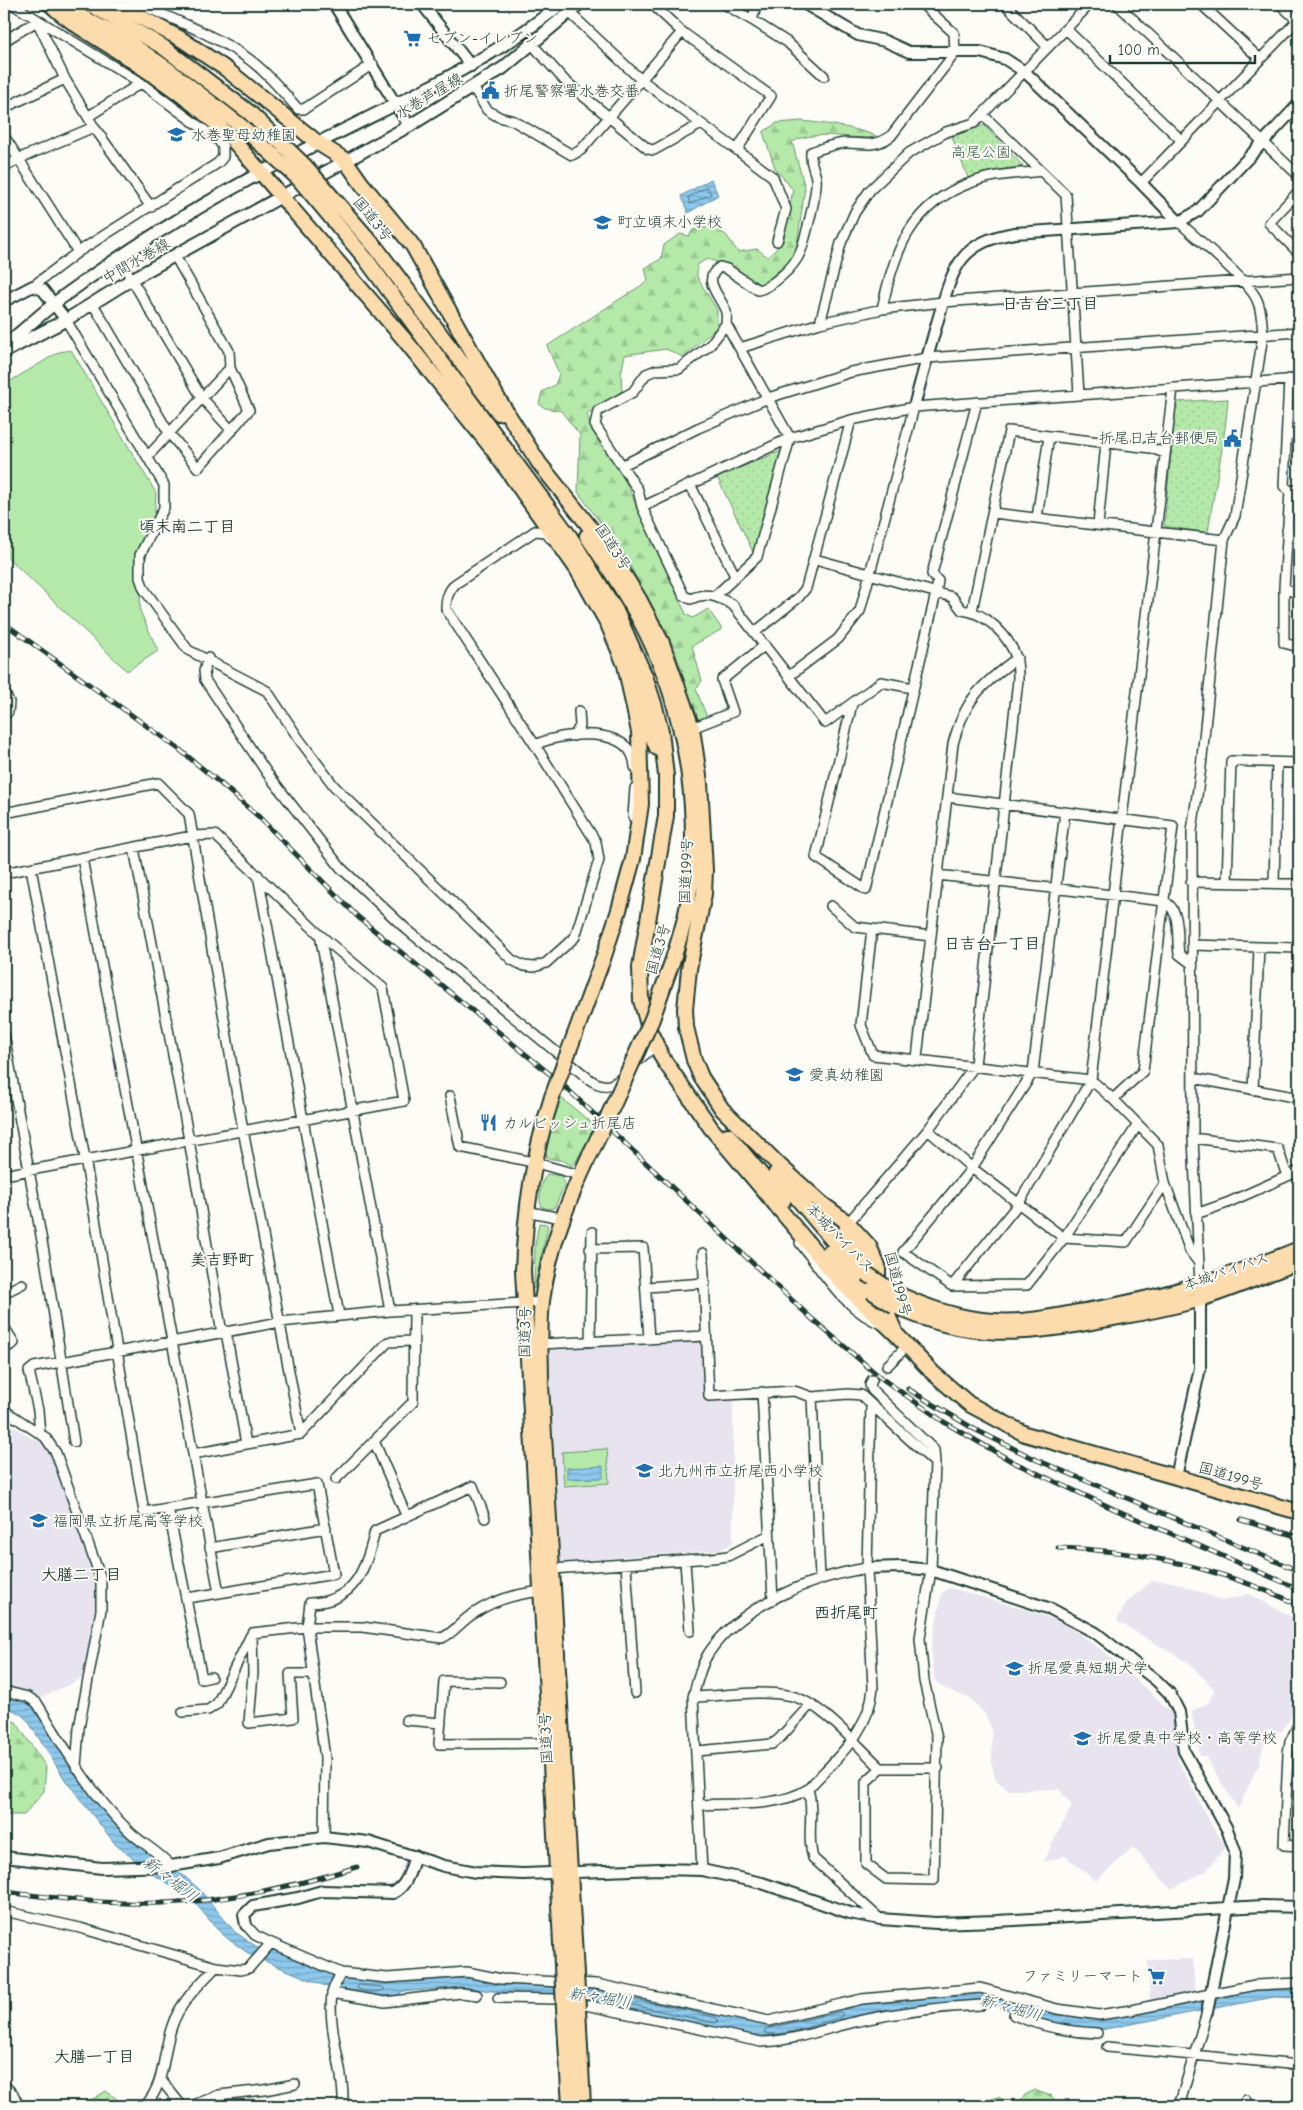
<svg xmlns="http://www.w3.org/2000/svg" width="1303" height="2110" viewBox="0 0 1303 2110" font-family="'Comic Neue','Klee One',sans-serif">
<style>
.built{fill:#e7e3ef}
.green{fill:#b5e9aa;stroke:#6a936f}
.forest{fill:url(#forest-firs);stroke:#6a936f}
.park{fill:url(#park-dots);stroke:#6a936f}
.water{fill:url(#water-rules);stroke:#6290a3}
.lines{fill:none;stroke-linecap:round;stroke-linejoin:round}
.shore{stroke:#4b757e;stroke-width:1}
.river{stroke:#8ec8ed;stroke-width:18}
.minor-tunnel{stroke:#d1d6d0;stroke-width:9;stroke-dasharray:9 4.5;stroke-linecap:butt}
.minor-casing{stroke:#1f3d34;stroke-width:12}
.tertiary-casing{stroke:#1f3d34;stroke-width:14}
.secondary-casing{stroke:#1f3d34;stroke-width:15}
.trunk-casing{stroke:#1f3d34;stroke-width:18}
.minor{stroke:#fdfcf7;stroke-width:9}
.tertiary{stroke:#fdfcf7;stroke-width:10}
.secondary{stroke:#fdfcf7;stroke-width:11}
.trunk{stroke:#fcdcac;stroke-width:14}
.rail-casing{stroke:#1f3d34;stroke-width:5}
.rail{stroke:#fdfcf7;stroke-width:3;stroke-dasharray:9;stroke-linecap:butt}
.trunk-bridge-casing{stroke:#1f3d34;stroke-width:18;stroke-linecap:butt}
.trunk-bridge{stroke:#fcdcac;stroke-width:14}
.labels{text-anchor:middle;stroke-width:4;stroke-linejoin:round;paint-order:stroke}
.poi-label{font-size:15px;fill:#1f3d34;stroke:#fdfcf7;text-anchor:start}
.street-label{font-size:15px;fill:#1f3d34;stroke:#fdfcf7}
.park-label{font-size:15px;fill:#3d5f4c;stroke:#fdfcf7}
.neighbourhood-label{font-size:16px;font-weight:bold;fill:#1f3d34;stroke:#fdfcf7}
.water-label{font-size:16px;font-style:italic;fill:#3b6062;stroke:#fdfcf7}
</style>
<defs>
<pattern id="forest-firs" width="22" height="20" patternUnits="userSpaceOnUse" patternTransform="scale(1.25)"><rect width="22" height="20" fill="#b5e9aa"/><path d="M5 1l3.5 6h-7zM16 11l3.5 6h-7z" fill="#9bc993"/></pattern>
<pattern id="park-dots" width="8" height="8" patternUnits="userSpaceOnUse" patternTransform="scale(1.25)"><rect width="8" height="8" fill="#b5e9aa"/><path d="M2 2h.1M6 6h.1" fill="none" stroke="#9bc993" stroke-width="1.8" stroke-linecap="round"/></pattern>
<pattern id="water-rules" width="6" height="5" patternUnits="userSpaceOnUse" patternTransform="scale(1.25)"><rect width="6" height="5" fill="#8ec8ed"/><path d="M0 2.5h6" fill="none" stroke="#73a4c1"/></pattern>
</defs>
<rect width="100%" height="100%" fill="#fdfcf7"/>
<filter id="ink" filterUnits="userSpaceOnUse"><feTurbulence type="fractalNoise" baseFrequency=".02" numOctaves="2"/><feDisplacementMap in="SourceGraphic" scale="10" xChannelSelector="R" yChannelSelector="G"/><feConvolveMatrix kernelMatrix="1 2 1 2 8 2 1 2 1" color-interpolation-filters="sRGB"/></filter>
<g filter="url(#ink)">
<path class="built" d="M703 1341 708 1399 733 1398V1543L720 1550 561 1562 548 1350Z
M4 1419 28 1436 44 1443 55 1462 95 1580V1609L85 1677 36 1700 4 1688Z
M1152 1581 1173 1582 1223 1601 1249 1594 1299 1621V1705L1281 1732 1268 1728 1259 1764 1238 1809 1205 1756H1200L1192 1715V1711L1208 1703 1215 1690 1189 1663 1117 1621 1126 1603Z
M950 1588 1034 1612 1063 1623 1099 1648 1158 1699 1164 1707 1173 1712 1178 1761 1212 1826 1226 1846 1206 1871 1171 1889 1133 1847 1096 1881 1065 1856 1043 1862 1072 1806 1059 1789 1009 1790 996 1780 992 1765V1730L985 1714 971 1699 946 1689 935 1681 931 1649 942 1593Z
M1193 1959 1195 1994 1150 2003 1148 1960Z"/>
<path class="green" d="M71 350 156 493 153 537 141 573 140 611 158 651 127 671 4 554V385L59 352Z
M547 1174 561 1176 565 1183 555 1207 551 1209 542 1207C537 1198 541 1182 547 1174Z
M539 1223 546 1224 548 1226 534 1289 535 1245Z
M607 1449 609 1483 564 1486 562 1452Z"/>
<path class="forest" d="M802 121C829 124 854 127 879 137 852 141 819 128 792 142L805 188 796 252 789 262 761 285 755 284 732 267 707 259 697 265V277L717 310V327L683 357 666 349 625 355 621 374 622 391 587 414 592 430 623 476 686 614 693 618 708 609 722 629 692 646 702 681 696 689 710 725 699 730 674 647 624 555 578 492 580 435 561 411 545 408 539 404 542 392 555 385 559 374 547 346 648 281 645 268 661 259 664 245 680 234 689 236 693 230 714 226 727 236 738 252 757 249 768 257 783 242 793 190 775 168 763 132 777 123Z
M561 1098 596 1126 575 1163 572 1166 564 1161 547 1158 546 1153 552 1120Z
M4 1718 16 1722 46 1767 44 1791 24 1815H4Z
M1034 2090 1051 2096 1061 2106H982L988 2100 998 2097 1008 2102H1019L1025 2095Z"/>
<path class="park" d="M984 125 1023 166 992 171 968 178 952 137Z
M1228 399C1225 444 1214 488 1208 533L1164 526 1176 402Z
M781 451 753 552 717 477Z
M106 2091 126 2106H81Z"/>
<path class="water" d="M711 179 718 195 688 213 681 196Z
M603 1466V1478L567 1479V1468Z
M4 1694 29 1702 36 1711 80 1778 112 1818 138 1846 185 1877 199 1889 235 1932 260 1949H273L342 1978 389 1982 468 1976 505 1985 519 1983 593 1987 769 2024 855 2003 973 1990 1046 2010 1086 2018 1256 1987 1299 1986V1998L1274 1997 1100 2030 1070 2027 1029 2018 1001 2007 984 2003 768 2039 556 1994 509 1993 460 1987 400 1992 401 1996 359 1995 328 1987 252 1956 228 1939 219 1931 188 1895 154 1875 116 1845 66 1781 28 1721 22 1715 4 1705Z"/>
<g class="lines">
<path class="shore" d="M707 187 711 194 690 204 688 198Z
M359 1985 383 1987 385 1989C379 1994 363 1992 357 1988Z
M616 1996 683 2009 717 2018 718 2021 715 2023 615 2001 613 1998Z
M840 2012 843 2014 841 2017C826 2021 777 2040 764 2032L766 2029Z"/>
<path class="river" d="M148 4H161"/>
<path class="minor-tunnel" d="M872 1380 887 1366"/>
<defs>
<path id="minor" d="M12 4 141 83 219 141 223 147V157L218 163 78 252 33 286
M139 4C175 20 214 35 246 57 266 71 282 91 298 109H304L373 64
M652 4 682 32 771 96 737 150 773 177 786 209 777 241
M724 4 752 20
M757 4 752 20 787 42 824 76
M1005 4 1047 46
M1117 4 1299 176
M1201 4 1259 58
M1280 4 1299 22
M569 12 640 79 737 150
M1066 29 1181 140
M4 41 37 21 65 79 94 127 151 207
M532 44 565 81 648 149 654 150 701 124
M473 87 487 110 499 117 514 121 572 155 581 150 682 32
M4 108 65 79
M983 115 1066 195 1079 394
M89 116 141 83
M4 136 78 252
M4 168 18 159 94 127
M1141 183 1297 21
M1299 191 1269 223 1299 253
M1179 222C1196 238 1249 281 1257 300 1262 311 1262 323 1263 335L1235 516 1224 540 1201 767 1192 831 1193 1138 1200 1286
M119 258 202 398 232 431
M93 304 169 433 198 468 249 410 230 368 229 351 175 256
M882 309C894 251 911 203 973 182 994 174 1018 174 1041 171
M66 320 164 485V508L140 555V578L144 589 188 650 267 691 299 739 334 786 512 960 524 966 534 967 546 963 575 937 599 860 596 842 535 745
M820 323 841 243 855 212 870 190 909 153 946 132 974 123 1090 4
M726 324 710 345 679 369 656 370 646 374 633 392 598 411 595 425 638 490 642 507 684 596 691 599C707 591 718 597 733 605L825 723 881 682 913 688
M740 348 820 323 882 309 943 302 1299 277
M1289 379 1284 486 1290 491 1299 490
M1287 435 1299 434
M148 456 230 368
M623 465 698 428 768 398 851 372 927 358 1299 332
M690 484 735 576
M1290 491 1284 588V643L1299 647
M642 507 790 438 851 420 914 407 1299 379
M993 513 1224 540
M1037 518 1049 436 1151 448 1165 453
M1098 525 1106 443
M1287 530 1299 538
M550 538 546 532 535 531 455 584C448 592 446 598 446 609L535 745C562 732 633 724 635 767
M815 559 952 597 962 610C985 612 1008 635 1016 657 1018 663 1018 673 1018 680L975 1065 928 1130 848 1223
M1284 588 1299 594
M715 596 757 557 790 438 726 324C726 321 727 316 726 312 721 296 700 280 720 267L727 269 758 290C772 287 794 267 800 253 805 240 818 190 816 178 814 167 810 165 811 152 821 149 835 143 846 143 864 143 874 148 891 136L955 53 954 33 922 4
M972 611 1009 431 1049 436
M755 632 798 598 806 588 851 420
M208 658 204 671 205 680 267 773 341 868 405 928 589 1079C602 1088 612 1088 623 1076
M789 676 838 639 860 611 914 407
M4 692 9 702 8 712 4 714
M852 704 816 857 866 890 936 593 938 581 932 574 977 402
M692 728 733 712 722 680 765 645
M574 736 580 726 579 711
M947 797 1173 826 1143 1071 1113 1099
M1065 812 1033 1072 972 1168 903 1252 952 1286 1027 1285 1064 1238 1137 1126
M4 813 158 783 189 814 243 1130 301 1434
M633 817 635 788
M134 848 189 1140 221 1327 226 1332 246 1444
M31 868 86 1164 144 1512 317 1484 334 1574 219 1593 202 1502 82 858
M4 873 192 836 215 835 320 935 383 988 404 1101 4 1175
M258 875 339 1315
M938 875 1164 901C1182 911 1176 936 1179 954L1192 964
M1191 882 1299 884
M1227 882 1231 761 1299 763
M1274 883 1277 763
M831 906 855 927 931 936
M872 929 861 1025 873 1055 1091 1080 1113 1099 1158 1145 1165 1183 1190 1251 1199 1263
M320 935 390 1311
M1192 945 1299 948
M4 1034 44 1252 74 1442
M917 1058 953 744C965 699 981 685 1017 658
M635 1063 656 1045
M1193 1078 1299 1098
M1253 1090 1259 947
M450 1096 460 1147 533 1162 579 1175
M928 1130 972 1168 1064 1238 1126 1242 1165 1183
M1193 1138 1278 1149 1287 1176
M526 1211 561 1218
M1196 1214 1227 1203 1299 1171
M800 1243C824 1273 846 1312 884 1325
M590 1249 643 1248 649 1339
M703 1253 709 1396 794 1391 812 1397 848 1394 861 1395 935 1463 931 1570 920 1638 924 1681 937 1738 934 1880 886 1879 866 1864V1782L881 1768
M952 1286 1019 1203 1091 1080 1173 388
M647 1287 705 1283
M4 1293 22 1284
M4 1327 14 1343 4 1349
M590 1342 592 1232
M540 1344 706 1336
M887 1366 907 1346
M872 1380 870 1385 872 1390 934 1450 935 1463
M762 1392 773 1600
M812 1397 820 1578
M4 1410 45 1437 56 1453 101 1579V1610L79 1728 76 1767
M40 1434 38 1410 29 1371 34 1367 280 1322 390 1311 542 1302
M374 1441 406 1515
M193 1454 301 1434 388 1342 412 1341
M336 1479 413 1402 414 1310
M168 1508 202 1679 211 1677
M210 1548 326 1528
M685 1562 690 1631
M626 1565 635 1693
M552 1569 712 1558 728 1556 769 1535
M187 1598 219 1593
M314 1674H290L293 1718 249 1723 253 1673 252 1633 307 1627H362L442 1638C455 1632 461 1621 473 1614 493 1600 520 1593 544 1591
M500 1682 444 1681 439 1744 550 1743
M4 1691 28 1697 37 1703C64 1747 90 1793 127 1829 140 1843 157 1850 171 1866
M693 1697C723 1696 763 1689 792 1696 823 1704 858 1747 881 1768H938
M183 1712 208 1710 217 1704 251 1635
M406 1720 441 1723
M1299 1723 1290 1742 1288 1754 1284 1845 1299 1846
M697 1751 772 1744 778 1740 810 1705
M808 1789C815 1812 806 1835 813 1858L880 1919
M700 1805C736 1803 777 1808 808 1789 837 1757 869 1733 873 1688L867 1568 871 1405
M324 1837 325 1758 307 1627 310 1603C355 1602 366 1569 375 1531L473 1486 485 1518
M702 1870 693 1697C697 1682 700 1667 708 1654 740 1605 812 1577 867 1568
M4 1911 80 1928 216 1967 241 1970 249 1968 271 1943
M246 1925 255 1935 271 1943 341 1973 387 1978 467 1972 501 1979 596 1984 769 2021 862 1999 980 1988 1057 2009 1099 2015 1131 2010 1255 1985 1299 1983
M341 1973C338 1979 333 1987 332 1994 327 2031 345 2069 343 2106
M332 1993 385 2002 461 1993 477 1995
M498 1998 557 1999 761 2042C796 2041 829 2027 863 2020 901 2012 942 2007 981 2005
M1014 2015C1040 2026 1069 2032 1097 2033
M1107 2047 1299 2065
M161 2080 182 2106
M4 2085 13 2094 19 2106
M145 2106C166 2083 162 2054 172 2026 180 2002 199 1985 216 1967
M191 2106 219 2095 265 2090 295 2084
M1179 2106 1207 2012
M1244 2106 1246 2100"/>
<path id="tertiary" d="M334 4 409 126
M422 4 471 66
M805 4 858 35 885 41 909 52H980L1005 59 1025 72 1141 183 1179 222
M4 301 33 286 43 290 66 320
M914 407C921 379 929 351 937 323 952 273 956 242 1015 233L1179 222 1198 211 1299 104
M1176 1477 1200 1368V1294
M867 1568 901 1567 931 1570 1051 1609 1096 1633 1157 1681 1170 1694 1179 1712 1184 1751 1227 1829 1235 1851 1234 1879 1207 2012
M4 1857 102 1868 171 1866 219 1858 269 1843 324 1837 368 1842 444 1866 476 1872 523 1874 659 1869 702 1870 762 1883 850 1913 880 1919 936 1923 996 1921 1263 1906 1299 1907
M246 1925 244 1915 253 1906 298 1898 322 1891 393 1893C407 1886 410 1871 415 1856"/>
<path id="secondary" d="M4 346C25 329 46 309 68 293 146 236 232 186 318 143 402 100 487 64 561 4
M4 352 66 320 132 279 409 126 503 68 579 4"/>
<path id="trunk" d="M50 4C71 24 95 36 119 52 159 78 199 105 232 139L404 339 491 447 577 569 608 624 625 665 639 732 641 804 633 859 619 910 602 962
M57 4 125 40 166 68 241 126
M90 4 163 47 250 113
M116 4 181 39 226 69 318 143 345 160 362 184 413 246 497 397 539 463 609 551 639 599 662 643 682 699 692 728 700 783 705 870 704 894 689 969 685 1009 686 1027 694 1060 701 1077 722 1109 780 1166 821 1203 848 1223 869 1246 878 1266V1277L886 1311 896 1334
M377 249 499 413
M365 258 570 537 616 611 619 619
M587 536C611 571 636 608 653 647 688 724 701 819 688 903 685 923 678 943 672 962
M616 611 645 676 655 707 661 731 666 776V816L640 967 641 1000 650 1032 663 1059 711 1128 840 1281 896 1334 933 1373 969 1404 1025 1434 1299 1512
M634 671 640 691 643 716
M640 708 657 748
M568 1053 605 953
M552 1097C533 1157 525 1209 523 1271L560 1923
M728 1135 783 1201
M776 1173 834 1242 867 1274
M848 1223C841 1238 860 1247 868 1259
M828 1253 855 1280 871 1291
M892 1291C924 1307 958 1319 994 1321 1020 1323 1047 1318 1073 1313 1151 1301 1226 1279 1299 1249
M895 1306C967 1341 1027 1335 1103 1320 1135 1314 1168 1309 1200 1299 1233 1289 1266 1274 1299 1262
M573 1922 541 1385C541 1357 539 1328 542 1301 550 1240 574 1186 601 1132
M564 2008 570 2106
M578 2008 583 2106"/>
</defs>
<use href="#minor" class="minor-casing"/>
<use href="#tertiary" class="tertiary-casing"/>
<use href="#secondary" class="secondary-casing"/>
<use href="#trunk" class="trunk-casing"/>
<use href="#minor" class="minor"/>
<use href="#tertiary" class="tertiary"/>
<use href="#secondary" class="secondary"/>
<use href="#trunk" class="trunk"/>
<defs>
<path id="rail" d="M4 623 180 750 220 783 258 816 358 917 562 1084 811 1318 881 1378 944 1422 1013 1462 1114 1509 1299 1589
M908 1389 974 1429 1037 1460 1299 1571
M1241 1520 1299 1537
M1058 1548C1142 1550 1223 1569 1299 1605
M4 1892C57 1898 109 1905 163 1903 229 1901 293 1887 357 1867"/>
</defs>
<use href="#rail" class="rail-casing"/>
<use href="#rail" class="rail"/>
<defs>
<path id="trunk-bridge" d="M250 113 305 166 377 249
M241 126 298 178 365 258
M552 1097 568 1053
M601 1132 652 1019 672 962
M867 1274 892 1291
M871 1291 895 1306
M573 1922 578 2008
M560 1923 564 2008"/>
</defs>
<use href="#trunk-bridge" class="trunk-bridge-casing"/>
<use href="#trunk-bridge" class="trunk-bridge"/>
</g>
</g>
<defs>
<symbol id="supermarket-bare" viewBox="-9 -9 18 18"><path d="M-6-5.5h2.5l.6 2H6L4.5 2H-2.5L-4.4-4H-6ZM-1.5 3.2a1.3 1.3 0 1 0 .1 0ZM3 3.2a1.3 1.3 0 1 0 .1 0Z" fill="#1f6fb2" stroke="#fdfcf7" stroke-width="2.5" paint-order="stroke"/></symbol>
<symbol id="civic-bare" viewBox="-9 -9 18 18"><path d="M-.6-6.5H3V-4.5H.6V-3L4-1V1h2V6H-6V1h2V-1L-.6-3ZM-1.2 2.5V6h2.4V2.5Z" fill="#1f6fb2" stroke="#fdfcf7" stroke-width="2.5" paint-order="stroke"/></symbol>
<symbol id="school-bare" viewBox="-9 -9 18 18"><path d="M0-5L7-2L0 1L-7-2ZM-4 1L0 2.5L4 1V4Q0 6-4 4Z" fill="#1f6fb2" stroke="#fdfcf7" stroke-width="2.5" paint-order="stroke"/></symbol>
<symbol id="restaurant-bare" viewBox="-9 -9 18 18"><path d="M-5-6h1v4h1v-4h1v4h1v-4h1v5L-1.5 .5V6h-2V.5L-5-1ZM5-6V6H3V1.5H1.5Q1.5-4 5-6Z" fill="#1f6fb2" stroke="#fdfcf7" stroke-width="2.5" paint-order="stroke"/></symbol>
<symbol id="university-bare" viewBox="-9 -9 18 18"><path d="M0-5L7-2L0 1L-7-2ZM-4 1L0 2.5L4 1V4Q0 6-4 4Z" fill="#1f6fb2" stroke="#fdfcf7" stroke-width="2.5" paint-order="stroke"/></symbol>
</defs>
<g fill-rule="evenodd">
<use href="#supermarket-bare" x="400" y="26" width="25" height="25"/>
<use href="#civic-bare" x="478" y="78" width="25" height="25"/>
<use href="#school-bare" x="164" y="122" width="25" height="25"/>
<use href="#school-bare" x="590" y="210" width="25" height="25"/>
<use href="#civic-bare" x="1220" y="426" width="25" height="25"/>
<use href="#school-bare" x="782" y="1062" width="25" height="25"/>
<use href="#restaurant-bare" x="476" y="1110" width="25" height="25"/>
<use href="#school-bare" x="632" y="1458" width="25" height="25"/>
<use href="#school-bare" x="26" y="1508" width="25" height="25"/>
<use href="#university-bare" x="1002" y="1656" width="25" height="25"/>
<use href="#school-bare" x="1070" y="1726" width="25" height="25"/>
<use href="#supermarket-bare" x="1144" y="1964" width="25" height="25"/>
</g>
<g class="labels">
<g class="poi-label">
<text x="427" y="43">セブン-イレブン</text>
<text x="504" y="96">折尾警察署水巻交番</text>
<text x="191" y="140">水巻聖母幼稚園</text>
<text x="617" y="227">町立頃末小学校</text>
<text x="1219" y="443" text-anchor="end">折尾日吉台郵便局</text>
<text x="809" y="1080">愛真幼稚園</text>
<text x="503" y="1128">カルビッシュ折尾店</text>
<text x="658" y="1476">北九州市立折尾西小学校</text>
<text x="53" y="1526">福岡県立折尾高等学校</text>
<text x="1028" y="1673">折尾愛真短期大学</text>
<text x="1097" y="1743">折尾愛真中学校・高等学校</text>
<text x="1143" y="1981" text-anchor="end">ファミリーマート</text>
</g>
<g class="street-label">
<text transform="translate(429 96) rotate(-31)" y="5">水巻芦屋線</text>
<text transform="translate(373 219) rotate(51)" y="5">国道3号</text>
<text transform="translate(136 261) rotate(-30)" y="5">中間水巻線</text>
<text transform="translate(613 547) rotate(57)" y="5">国道3号</text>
<text transform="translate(686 871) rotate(-88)" y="5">国道199号</text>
<text transform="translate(658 949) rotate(-74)" y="5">国道3号</text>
<text transform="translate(840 1238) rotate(46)" y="5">本城バイパス</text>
<text transform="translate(1226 1271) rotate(-19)" y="5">本城バイパス</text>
<text transform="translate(898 1284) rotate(75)" y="5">国道199号</text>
<text transform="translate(525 1332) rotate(-89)" y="5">国道3号</text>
<text transform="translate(1231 1476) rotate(16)" y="5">国道199号</text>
<text transform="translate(546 1738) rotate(-93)" y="5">国道3号</text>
</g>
<g class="park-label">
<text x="981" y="157">高尾公園</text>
</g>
<g class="neighbourhood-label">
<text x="1050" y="309">日吉台三丁目</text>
<text x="187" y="532">頃末南二丁目</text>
<text x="992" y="949">日吉台一丁目</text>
<text x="222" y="1265">美吉野町</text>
<text x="81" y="1580">大膳二丁目</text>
<text x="846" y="1618">西折尾町</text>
<text x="94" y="2062">大膳一丁目</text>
</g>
<g class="water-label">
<text transform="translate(171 1879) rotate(37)" y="6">新々堀川</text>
<text transform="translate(600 1997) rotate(9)" y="6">新々堀川</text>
<text transform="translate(1011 2007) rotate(15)" y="6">新々堀川</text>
</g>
</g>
<rect width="1303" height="2110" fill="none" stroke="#fdfcf7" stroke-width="20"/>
<rect x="10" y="10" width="1283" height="2090" fill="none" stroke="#1f3d34" stroke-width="2" filter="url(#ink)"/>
<path d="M1110 55v8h145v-8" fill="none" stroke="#1f3d34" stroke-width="2.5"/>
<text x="1118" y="55" font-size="15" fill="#1f3d34" stroke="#fdfcf7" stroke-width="4" paint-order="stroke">100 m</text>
</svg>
